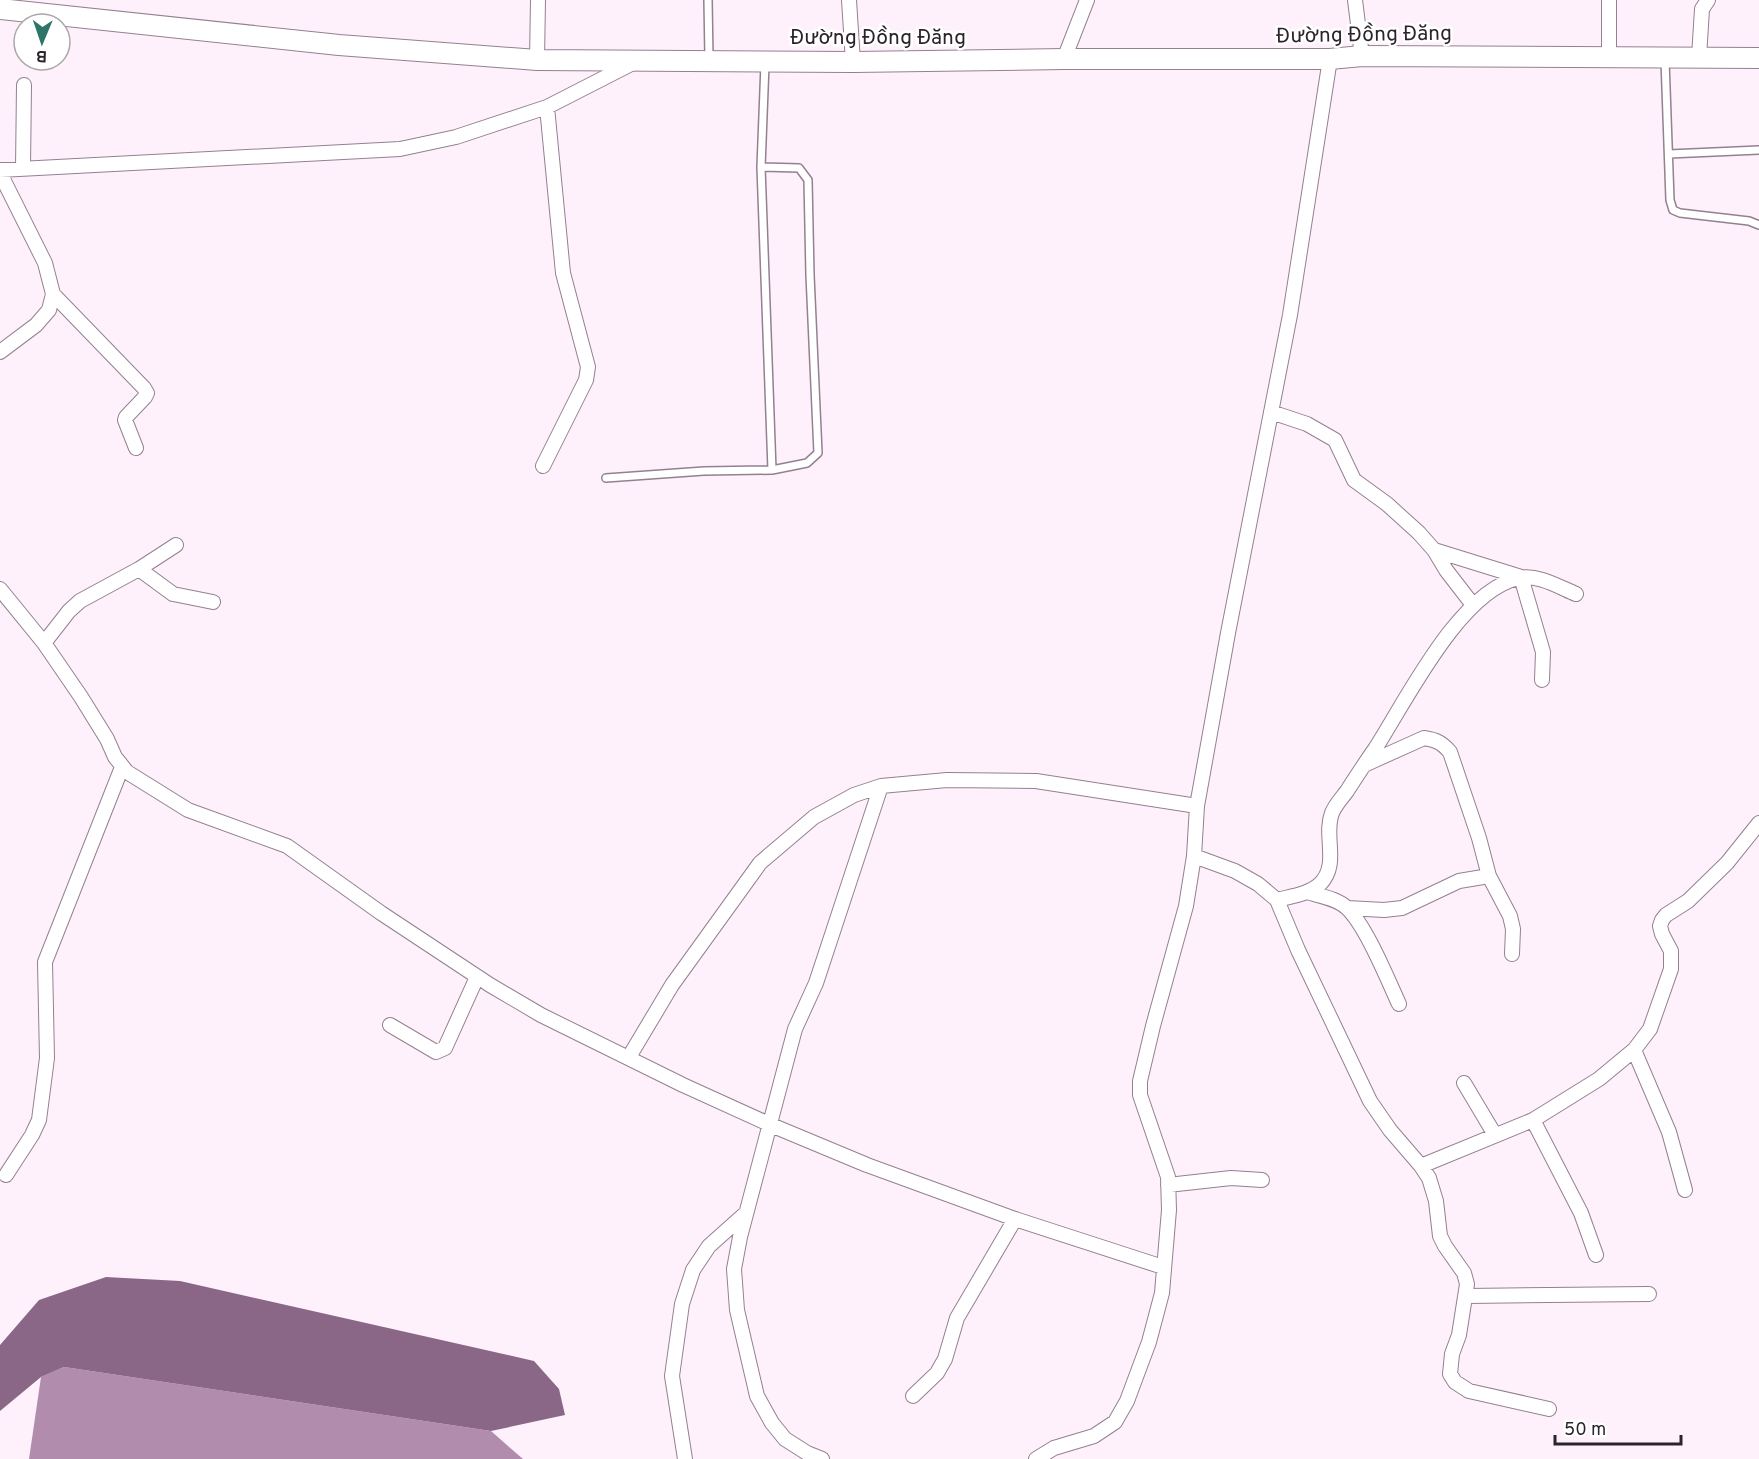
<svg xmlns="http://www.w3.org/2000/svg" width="1759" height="1459" viewBox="0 0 1759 1459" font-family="Overpass,sans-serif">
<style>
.water{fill:#b18cad}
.building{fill:#8b6787}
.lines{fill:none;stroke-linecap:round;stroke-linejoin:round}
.lane-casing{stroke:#938090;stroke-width:10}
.street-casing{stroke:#938090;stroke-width:16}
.secondary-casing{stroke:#938090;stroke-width:22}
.lane{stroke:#fff;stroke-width:7}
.street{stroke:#fff;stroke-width:14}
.secondary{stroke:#fff;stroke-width:20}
.labels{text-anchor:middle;stroke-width:5;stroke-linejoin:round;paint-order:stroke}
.street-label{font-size:21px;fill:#2c242b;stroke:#fff}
</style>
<rect width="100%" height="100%" fill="#fef1fc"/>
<path class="water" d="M64 1367 491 1431 523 1459H29L41 1377Z"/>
<path class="building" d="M106 1277 180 1281 534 1361 559 1389 565 1415 491 1431 64 1367 41 1377 0 1411V1345L39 1300Z"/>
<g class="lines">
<defs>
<path id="lane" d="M708 0 709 58
M1665 60 1670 200 1673 210 1680 213 1749 221 1759 225
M1669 154 1759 150
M761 167 799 168 808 180 810 275 818 453 807 463 772 470
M606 478 704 471 772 470 761 167 765 64"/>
<path id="street" d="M849 0 853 62
M1355 0 1362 56
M1609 0V57
M1699 57 1702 9 1708 0
M1064 59 1087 0
M537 60 538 0
M23 168 24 85
M0 170 400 149 456 137 547 107 635 62
M0 173 45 263 53 294 49 310 36 325 0 352
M53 294 144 388 147 393 145 397 126 417 125 420 136 448
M1271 412 1307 424 1335 440 1354 480 1387 504 1419 533 1434 550 1446 570 1473 605
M543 466 586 380 588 367 563 273 547 107
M1434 550 1521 577 1543 652 1542 680
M139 569 173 594 213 602
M0 589 44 643 81 697 107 739 115 757 127 772 188 810 287 846 381 913 490 985 541 1015 683 1085 771 1125 867 1165 1015 1219 1163 1267
M44 643 69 611 80 601 139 569 176 545
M1364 765 1424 738C1437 740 1442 743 1450 752L1479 838 1489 876 1510 916 1513 929 1512 954
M1194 856 1235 871 1258 884 1277 900 1298 950 1370 1101 1390 1130 1421 1166 1429 1178 1436 1201 1440 1236 1445 1246 1464 1273 1467 1284 1459 1335 1452 1354 1450 1374 1455 1382 1469 1391 1549 1409
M1307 892C1319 896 1337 898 1347 908 1366 926 1387 978 1399 1004
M1277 900C1292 896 1309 894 1320 884 1340 864 1323 836 1332 813 1335 805 1342 798 1347 791 1356 777 1365 763 1375 749 1406 701 1460 590 1519 578 1538 574 1559 587 1576 594
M1347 908 1384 910 1402 908 1459 881 1489 876
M390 1025 436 1052 445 1048 477 977
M1634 1050 1669 1132 1685 1190
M629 1057 672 985 760 863 814 817 854 795 881 786 947 780 1036 781 1197 806
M1464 1083 1495 1135
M1533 1120 1581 1213 1596 1255
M1421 1166 1533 1120 1599 1079 1634 1050 1650 1029 1671 969V951L1662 934 1660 926 1662 920 1666 915 1688 901 1727 863 1759 823
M6 1175 32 1135 39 1120 47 1058 45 962 122 767
M1168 1185 1231 1178 1262 1180
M1467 1296 1649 1294
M913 1396 937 1373 945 1359 957 1318 1015 1219
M685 1459 672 1376 682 1304 693 1270 709 1246 746 1213
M822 1459 807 1453 785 1439 772 1423 757 1396 737 1310 734 1269 740 1237 795 1029 816 983 881 786
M1036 1459 1054 1448 1094 1436 1115 1422 1127 1401 1149 1342 1162 1293 1169 1210 1168 1177 1140 1095V1081L1153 1026 1186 906 1194 856 1197 806 1228 633 1290 315 1330 59"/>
<path id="secondary" d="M0 9 339 45 537 60 853 62 1064 59H1330L1362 56 1759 58"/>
</defs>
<use href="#lane" class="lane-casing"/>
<use href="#street" class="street-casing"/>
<use href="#secondary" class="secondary-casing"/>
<use href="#lane" class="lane"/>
<use href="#street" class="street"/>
<use href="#secondary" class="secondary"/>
</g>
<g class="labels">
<g class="street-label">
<text transform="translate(1364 34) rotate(-1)" y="7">Đường Đồng Đăng</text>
<text x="878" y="44">Đường Đồng Đăng</text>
</g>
</g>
<g transform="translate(42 42) rotate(182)"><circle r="28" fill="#ffffff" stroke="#aba7aa" stroke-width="1.5"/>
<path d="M0-4.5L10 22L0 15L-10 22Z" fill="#2f7468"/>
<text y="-9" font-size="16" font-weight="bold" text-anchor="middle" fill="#2c242b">B</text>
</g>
<path d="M1555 1435v9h126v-9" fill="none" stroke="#2c242b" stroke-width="3"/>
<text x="1564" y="1435" font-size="18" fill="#2c242b" stroke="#ffffff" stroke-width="4.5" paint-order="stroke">50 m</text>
</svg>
